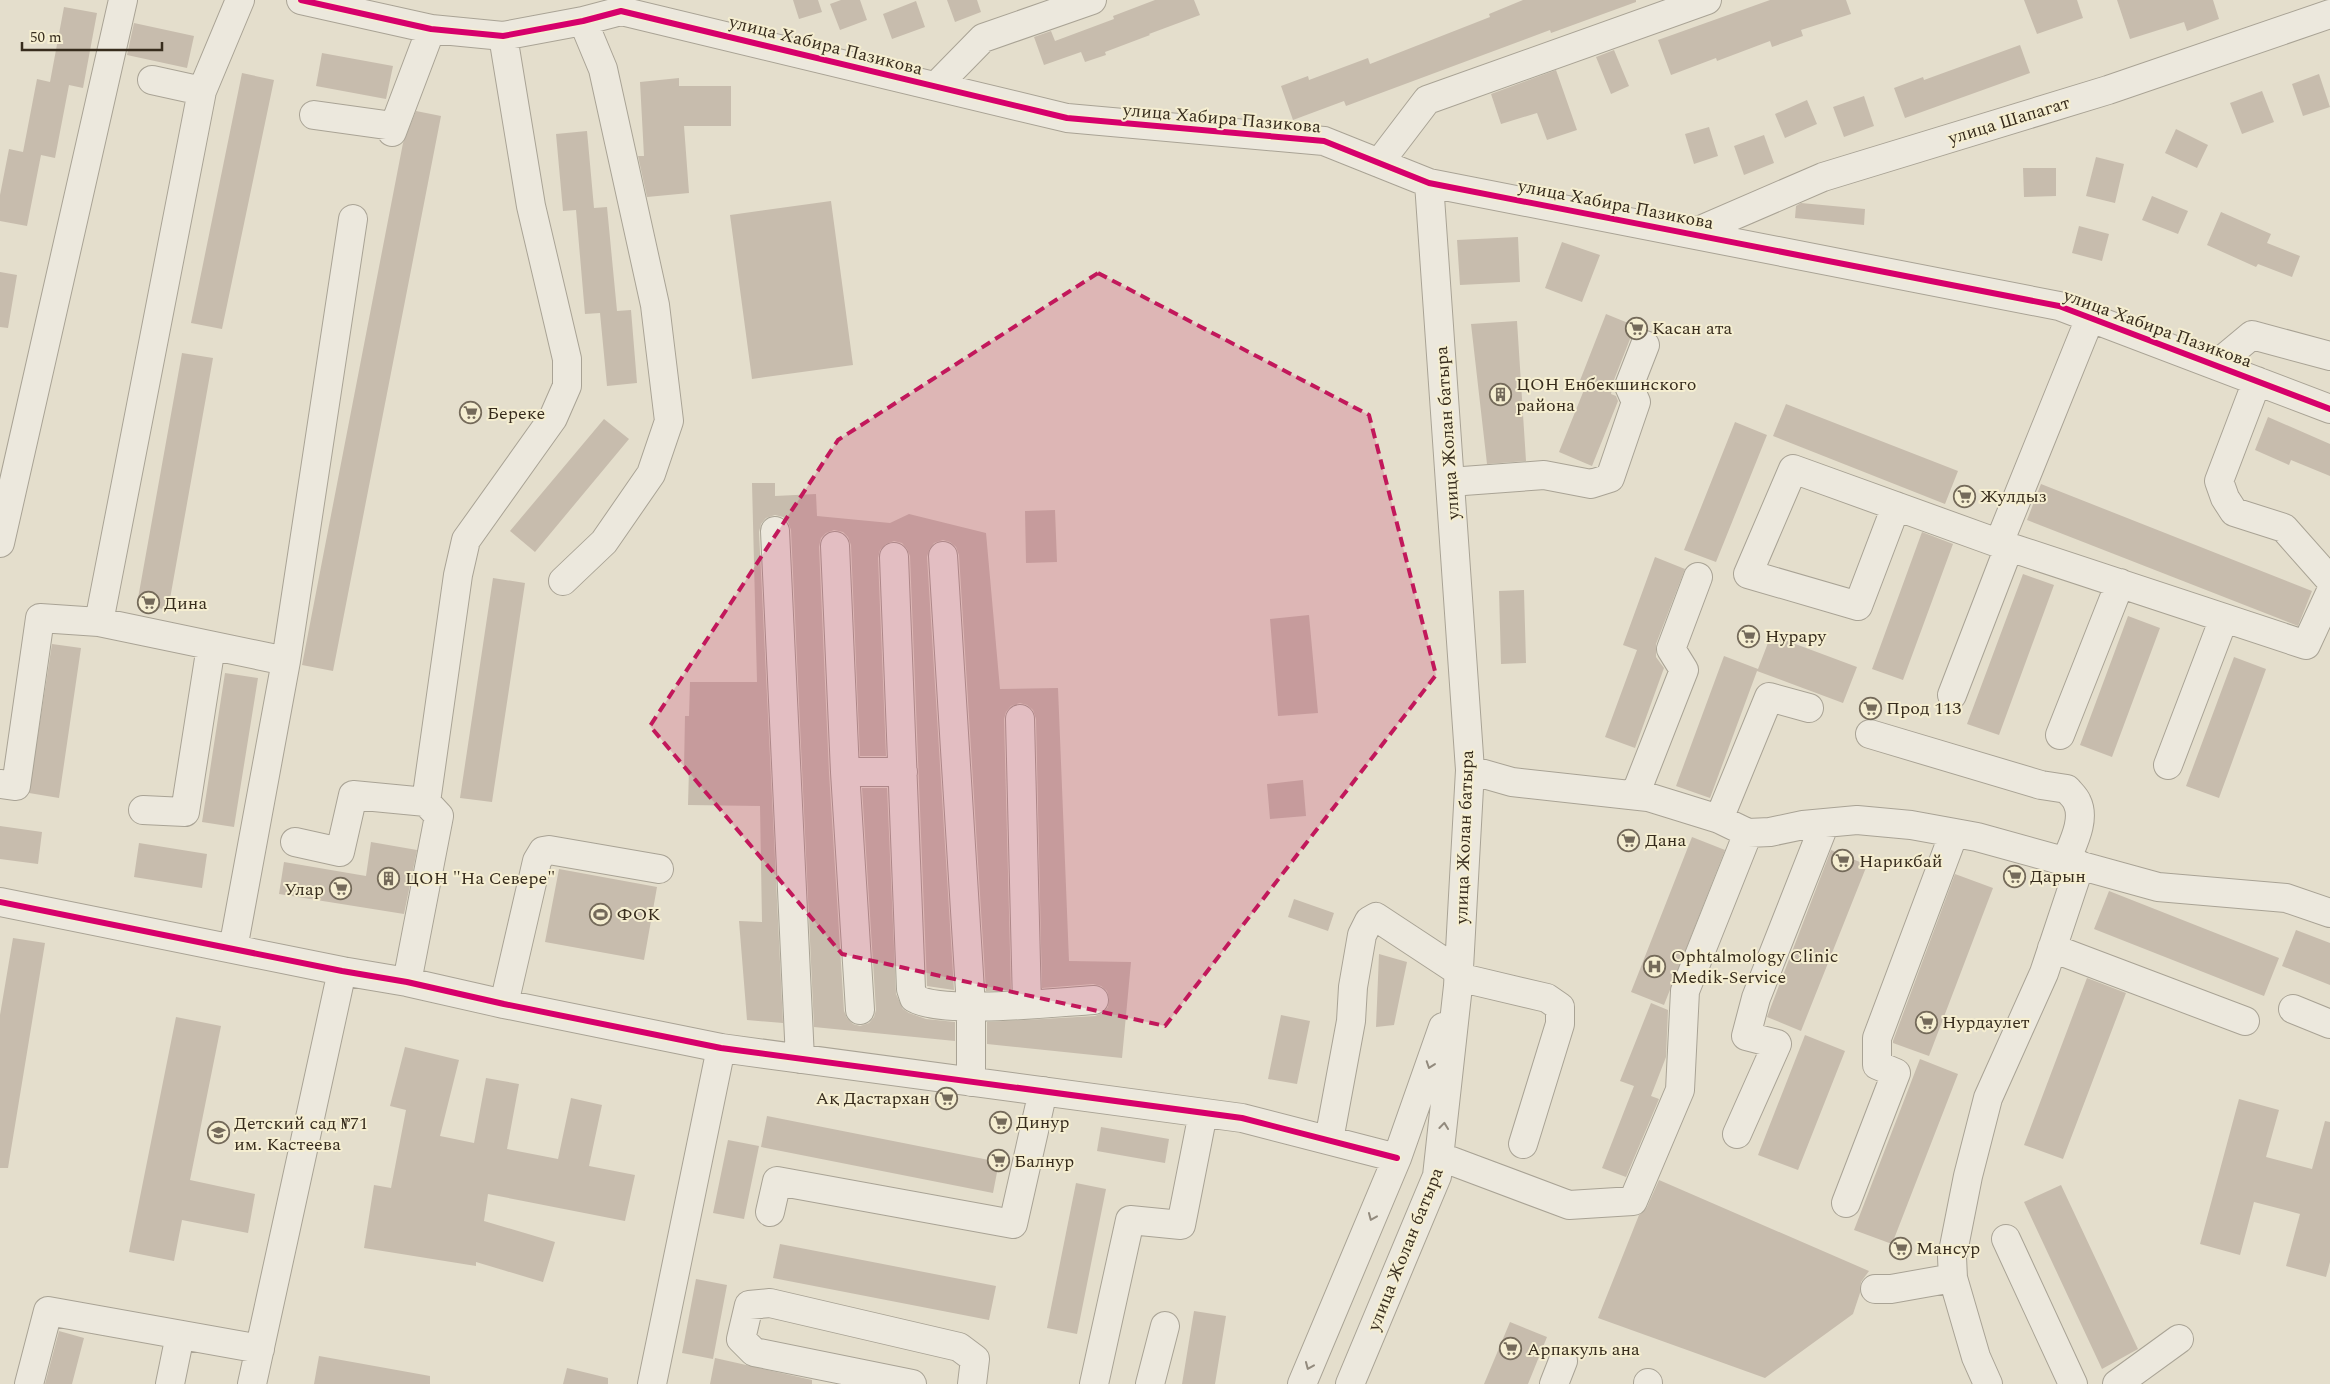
<svg xmlns="http://www.w3.org/2000/svg" width="2330" height="1384" viewBox="0 0 2330 1384" font-family="Spectral,serif">
<style>
.building{fill:#c7bcad}
.lines{fill:none;stroke-linecap:round;stroke-linejoin:round}
.minor-casing{stroke:#a9a395;stroke-width:30}
.minor{stroke:#ece8dd;stroke-width:28}
.cycleway-casing{stroke:#f5eed1;stroke-width:9}
.cycleway{stroke:#d6006c;stroke-width:6}
.oneway{stroke:#928a7d}
.marked{fill:#c2185b;fill-opacity:0.2;stroke:#c2185b;stroke-width:4;stroke-dasharray:10 6;stroke-linejoin:round}
.labels{text-anchor:middle;stroke-width:4;stroke-linejoin:round;paint-order:stroke}
.street-label{font-size:18px;fill:#372c1d;stroke:#f5eed1}
.poi-label{font-size:18px;fill:#372c1d;stroke:#f5eed1;text-anchor:start}
</style>
<rect width="100%" height="100%" fill="#e4decc"/>
<path class="building" d="M793 0H818L822 12 799 19Z
M841 0H860L867 20 840 30 830 4Z
M947 0H977L981 12 955 22Z
M1155 0H1194L1200 15 1149 34 1150 35 1105 52 1106 55 1085 62 1081 52 1044 65 1034 37 1051 31 1055 41 1114 19 1113 16Z
M1523 0H1636V2L1551 33 1550 30 1346 106 1344 101 1293 120 1281 86 1308 76 1309 80 1368 58 1370 64 1490 17 1489 14Z
M1770 0H1846L1851 14 1801 30 1803 36 1772 47 1770 41 1717 61 1716 58 1671 75 1658 40Z
M2024 0H2077L2083 18 2037 34Z
M2117 0H2213L2219 19 2187 31 2184 22 2130 39Z
M916 1 925 27 892 39 883 14Z
M64 7 97 13 83 88 69 85 55 158 41 155 27 226 0 221V195L9 149 23 152 37 79 50 82Z
M134 23 194 36 187 68 127 55Z
M2020 45 2030 73 1905 118 1894 88 1923 77 1924 80Z
M1614 50 1629 86 1611 94 1596 57Z
M322 53 393 66 386 99 316 86Z
M1556 70 1577 130 1547 140 1537 113 1501 124 1491 94Z
M242 73 274 80 222 329 191 323Z
M2319 74 2330 107 2303 116 2292 84Z
M679 78V86H731V126H684L689 193 647 197 638 156H644L640 82Z
M2262 91 2274 122 2242 134 2230 103Z
M1864 96 1874 126 1844 137 1833 107Z
M1807 100 1817 124 1785 138 1775 114Z
M416 111 441 116 333 671 302 665 403 143Z
M1709 127 1718 156 1694 164 1685 134Z
M2176 129 2208 145 2197 168 2165 153Z
M587 131 594 208 607 207 617 311 631 310 637 383 607 386 600 313 585 314 576 210 563 211 556 134Z
M1764 135 1774 163 1744 175 1734 146Z
M2096 157 2124 164 2115 203 2086 196Z
M2023 168H2056V196L2024 197Z
M2152 196 2188 211 2178 234 2142 220Z
M831 201 853 365 752 379 730 215Z
M1801 203 1865 209 1864 225 1795 218 1796 206Z
M2221 212 2271 234 2267 243 2300 256 2292 277 2258 264 2256 267 2207 245Z
M2079 226 2109 234 2102 261 2072 253Z
M1518 237 1520 282 1460 285 1457 240Z
M1562 242 1600 255 1582 302 1545 288Z
M0 272 17 275 8 328 0 327Z
M1606 314 1638 327 1630 339 1614 380 1611 394 1616 396 1618 401 1592 466 1559 452 1586 385 1579 383Z
M1517 321 1526 461 1487 464 1471 324Z
M182 353 213 358 168 610 137 604Z
M1786 404 1958 471 1945 504 1773 436Z
M2268 417 2330 444V476L2291 460 2289 465 2255 450Z
M604 419 629 439 535 552 510 531Z
M1735 422 1767 435 1716 562 1684 550Z
M752 483H775V496L816 494 817 516 890 523 909 514 986 533 1000 689 1058 688 1069 961 1131 962 1122 1058 987 1044V1022L1095 1016 1102 1013 1108 1007 1109 998 1107 991 1101 986 1093 984 1042 988 1036 719 1033 710 1027 705 1020 703 1011 706 1006 712 1004 719 1011 990 986 991 959 555 956 547 950 542 943 540 934 543 929 550 927 557 954 990 927 986 910 556 907 549 902 543 894 541 886 544 880 550 878 558 886 756H860L851 545 848 537 843 532 834 530 826 533 821 538 819 547 829 773 844 1011 847 1018 853 1024 860 1026 869 1023 874 1017 876 1010 862 788H887L896 994 903 1009 909 1013 926 1019 955 1022V1041L814 1027 791 530 788 522 783 517 775 515 766 518 761 524 759 532 783 1023 747 1020 739 921 762 922 760 806 688 805 689 769H684L685 716H689L690 682H757Z
M2041 484 2312 591 2298 626 2027 520Z
M1055 510 1057 562 1026 563 1025 511Z
M1922 532 1953 544 1903 680 1872 669Z
M1655 557 1685 569 1656 644V657L1664 668 1635 748 1605 737 1637 650 1623 645Z
M2023 574 2054 585 1999 735 1967 724Z
M493 578 525 583 492 802 460 798Z
M1524 590 1526 663 1501 664 1499 591Z
M1309 615 1318 713 1278 716 1270 619Z
M2128 616 2160 628 2112 757 2080 745Z
M1771 635 1857 667 1843 703 1757 671 1710 798 1676 786 1724 656 1758 669Z
M52 644 81 648 59 798 29 793Z
M2234 657 2266 669 2219 798 2186 786Z
M225 673 258 678 234 827 202 822Z
M1303 780 1306 816 1270 819 1267 784Z
M0 826 42 832 38 864 0 859Z
M1692 837 1725 850 1664 1005 1631 992Z
M371 842 417 850 404 914 279 894 284 862 366 876Z
M139 843 207 854 202 888 134 877Z
M1831 850 1867 865 1801 1031 1767 1017Z
M559 869 657 887 644 960 545 942Z
M1955 874 1993 888 1929 1056 1893 1043V1041Z
M2109 891 2279 958 2264 996 2094 929Z
M1294 899 1334 913 1328 931 1288 917Z
M2296 930 2330 943V985L2282 966Z
M13 938 45 943 8 1168H0V1015Z
M1379 954 1407 962 1394 1025 1376 1027Z
M2087 978 2126 993 2063 1159 2024 1145Z
M1651 1003 1668 1010 1666 1057 1651 1096 1659 1099 1626 1177 1602 1168 1634 1086 1620 1081Z
M1281 1015 1310 1021 1297 1084 1268 1079Z
M176 1017 221 1026 190 1180 255 1194 248 1233 182 1220 174 1261 129 1252Z
M1805 1035 1845 1051 1798 1170 1758 1155Z
M405 1047 459 1060 440 1136 474 1143 486 1078 519 1084 507 1149 558 1159 571 1098 602 1105 589 1166 635 1175 625 1221 488 1194 484 1221 555 1242 543 1282 476 1262V1266L364 1248 374 1185 391 1188 406 1110 390 1106Z
M1920 1059 1958 1074 1892 1244 1854 1230Z
M2239 1099 2279 1110 2266 1157 2312 1169 2325 1121 2330 1122V1262L2326 1277 2286 1266 2300 1214 2254 1202 2240 1255 2200 1244Z
M767 1116 999 1162 993 1193 761 1147Z
M1101 1127 1169 1139 1165 1163 1097 1151Z
M728 1140 759 1146 744 1219 713 1213Z
M1659 1180 1869 1271 1861 1282 1860 1293 1853 1314 1765 1378 1598 1318 1639 1215 1647 1207Z
M1076 1183 1106 1189 1077 1334 1047 1328Z
M2061 1185 2138 1349 2102 1369 2024 1202Z
M780 1244 996 1286 989 1320 773 1278Z
M696 1279 727 1285 713 1359 682 1353Z
M1194 1311 1226 1316 1215 1384H1182Z
M1510 1322 1547 1337 1528 1384H1484Z
M59 1331 84 1338 72 1384H45Z
M319 1356 430 1376V1384H314Z
M715 1358 812 1380V1384H710Z
M567 1368 608 1378V1384H563Z"/>
<g class="lines">
<defs>
<path id="minor" d="M301 0 431 29 503 36 583 21 621 11 1067 118 1324 141 1429 183 2059 306 2330 409
M152 80 202 91
M936 86 983 38 1092 0
M314 115 393 126
M392 132 431 29
M1379 163 1427 100 1707 0
M1691 234 1823 177 2108 90 2330 14
M2216 365 2252 335 2330 356
M2257 381 2219 481 2225 498 2234 512 2284 528 2330 580
M1450 482 1544 475 1591 484 1610 478 1636 402 1629 386 1645 345
M1896 506 1858 606 1748 574 1793 469 2009 547 2306 645 2330 593
M775 531 800 1059
M0 543 123 0
M1999 543 2090 318
M835 546 845 772
M943 556 971 1007V1082
M894 557 911 989 914 998C942 1015 1057 1002 1094 1000
M563 581 604 542 651 474 669 421 655 305 603 69 583 21
M99 622 202 91 240 0
M1952 695 2009 547
M1020 719 1027 1004
M1870 734 2041 785 2067 789C2070 793 2075 797 2077 802 2086 820 2072 845 2066 861
M2060 735 2120 583
M2168 765 2224 618
M1470 770 1512 782 1648 797 1719 819 1748 833 1770 832 1803 825 1857 820 1911 825 1977 837 2158 887 2286 898 2330 913
M0 784 16 786 40 618 99 622 286 661
M1635 795 1684 670 1671 649 1698 577
M143 810 185 812 211 646
M1719 819 1769 697 1809 708
M295 842 340 852 353 795 426 802
M0 902 342 971 407 982 504 1004 721 1048 1242 1118 1397 1158
M2052 948 2245 1021
M233 949 286 661 353 219
M1458 977 1547 998 1560 1007V1024L1523 1144
M407 982 439 816 426 802 458 575 466 540 553 418 567 386V359L531 206 503 36
M504 1004 537 861 543 851 549 850 659 869
M2293 1009 2330 1024
M860 1010 845 772H903
M1737 1134 1777 1044 1746 1036 1756 998 1825 823
M1329 1140 1351 1021 1353 987 1362 935 1369 921 1376 917 1458 971
M1441 1157 1569 1205 1633 1201 1680 1090 1685 991 1748 833
M1846 1203 1896 1073 1877 1065V1038L1954 833
M770 1212 777 1181 1013 1224 1043 1091
M2006 1239 2073 1384
M1875 1289H1891L1953 1278
M29 1384 48 1311 260 1349
M170 1384 180 1335
M252 1384 342 971
M652 1384 721 1048
M912 1384 754 1352 741 1339 749 1305 770 1303 959 1347 975 1359 972 1384
M1094 1384 1130 1220 1181 1225 1203 1113
M1150 1384 1165 1326
M1302 1384 1397 1158 1443 1027
M1350 1384 1437 1176 1458 986 1470 770 1429 183
M1554 1384 1563 1361
M1648 1384V1383
M1988 1384 1976 1357 1953 1278 1952 1257 1968 1176 1988 1098 2044 973 2080 865
M2117 1384 2179 1339"/>
</defs>
<use href="#minor" class="minor-casing"/>
<use href="#minor" class="minor"/>
<defs>
<path id="cycleway" d="M301 0 431 29 503 36 583 21 621 11 1067 118 1324 141 1429 183 2059 306 2330 409
M0 902 342 971 407 982 504 1004 721 1048 1242 1118 1397 1158"/>
</defs>
<use href="#cycleway" class="cycleway-casing"/>
<use href="#cycleway" class="cycleway"/>
</g>
<defs><path id="oneway-chevron" d="M-2-3.5L2.5 0L-2 3.5" fill="none" stroke-width="1.6" stroke-linecap="round" stroke-linejoin="round" transform="scale(1.25)"/></defs>
<g class="oneway">
<use href="#oneway-chevron" transform="translate(1430 1065) rotate(109)"/>
<use href="#oneway-chevron" transform="translate(1444 1126) rotate(-84)"/>
<use href="#oneway-chevron" transform="translate(1372 1217) rotate(113)"/>
<use href="#oneway-chevron" transform="translate(1309 1366) rotate(113)"/>
</g>
<path class="marked" d="M1098 273 1369 415 1436 675 1165 1026 842 954 650 726 838 440Z"/>
<defs>
<symbol id="supermarket-ring" viewBox="-11 -11 22 22"><circle r="9.5" fill="#f5eed1" stroke="#746a5a" stroke-width="1.5"/><path d="M-6-5.5h2.5l.6 2H6L4.5 2H-2.5L-4.4-4H-6ZM-1.5 3.2a1.3 1.3 0 1 0 .1 0ZM3 3.2a1.3 1.3 0 1 0 .1 0Z" fill="#746a5a"/></symbol>
<symbol id="building-ring" viewBox="-11 -11 22 22"><circle r="9.5" fill="#f5eed1" stroke="#746a5a" stroke-width="1.5"/><path d="M-4-6H4V6H1V3H-1V6H-4ZM-2.5-4.3h1.7v1.8h-1.7ZM.8-4.3h1.7v1.8H.8ZM-2.5-1h1.7V.8h-1.7ZM.8-1h1.7V.8H.8Z" fill="#746a5a"/></symbol>
<symbol id="stadium-ring" viewBox="-11 -11 22 22"><circle r="9.5" fill="#f5eed1" stroke="#746a5a" stroke-width="1.5"/><path d="M0-5a6.5 5 0 1 0 0 10a6.5 5 0 1 0 0-10ZM-3.5-1.8h7v3.6h-7Z" fill="#746a5a"/></symbol>
<symbol id="hospital-ring" viewBox="-11 -11 22 22"><circle r="9.5" fill="#f5eed1" stroke="#746a5a" stroke-width="1.5"/><path d="M-5-5h3v3.5h4V-5h3V5h-3V1.5h-4V5h-3Z" fill="#746a5a"/></symbol>
<symbol id="school-ring" viewBox="-11 -11 22 22"><circle r="9.5" fill="#f5eed1" stroke="#746a5a" stroke-width="1.5"/><path d="M0-5L7-2L0 1L-7-2ZM-4 1L0 2.5L4 1V4Q0 6-4 4Z" fill="#746a5a"/></symbol>
</defs>
<g fill-rule="evenodd">
<use href="#supermarket-ring" x="1624" y="316" width="25" height="25"/>
<use href="#building-ring" x="1488" y="382" width="25" height="25"/>
<use href="#supermarket-ring" x="458" y="400" width="25" height="25"/>
<use href="#supermarket-ring" x="1952" y="484" width="25" height="25"/>
<use href="#supermarket-ring" x="136" y="590" width="25" height="25"/>
<use href="#supermarket-ring" x="1736" y="624" width="25" height="25"/>
<use href="#supermarket-ring" x="1858" y="696" width="25" height="25"/>
<use href="#supermarket-ring" x="1616" y="828" width="25" height="25"/>
<use href="#supermarket-ring" x="1830" y="848" width="25" height="25"/>
<use href="#supermarket-ring" x="2002" y="864" width="25" height="25"/>
<use href="#building-ring" x="376" y="866" width="25" height="25"/>
<use href="#supermarket-ring" x="328" y="876" width="25" height="25"/>
<use href="#stadium-ring" x="588" y="902" width="25" height="25"/>
<use href="#hospital-ring" x="1642" y="954" width="25" height="25"/>
<use href="#supermarket-ring" x="1914" y="1010" width="25" height="25"/>
<use href="#supermarket-ring" x="934" y="1086" width="25" height="25"/>
<use href="#supermarket-ring" x="988" y="1110" width="25" height="25"/>
<use href="#school-ring" x="206" y="1120" width="25" height="25"/>
<use href="#supermarket-ring" x="986" y="1148" width="25" height="25"/>
<use href="#supermarket-ring" x="1888" y="1236" width="25" height="25"/>
<use href="#supermarket-ring" x="1498" y="1336" width="25" height="25"/>
</g>
<g class="labels">
<g class="street-label">
<text transform="translate(826 45) rotate(14)" y="6">улица Хабира Пазикова</text>
<text transform="translate(1222 118) rotate(5)" y="6">улица Хабира Пазикова</text>
<text transform="translate(2009 120) rotate(-17)" y="6">улица Шапагат</text>
<text transform="translate(1616 204) rotate(11)" y="6">улица Хабира Пазикова</text>
<text transform="translate(2158 328) rotate(20)" y="6">улица Хабира Пазикова</text>
<text transform="translate(1447 433) rotate(-94)" y="6">улица Жолан батыра</text>
<text transform="translate(1464 837) rotate(-88)" y="6">улица Жолан батыра</text>
<text transform="translate(1405 1249) rotate(-68)" y="6">улица Жолан батыра</text>
</g>
<g class="poi-label">
<text x="1652" y="334">Касан ата</text>
<text x="1516" y="390">ЦОН Енбекшинского<tspan x="1516" dy="21">района</tspan></text>
<text x="487" y="419">Береке</text>
<text x="1980" y="502">Жулдыз</text>
<text x="164" y="609">Дина</text>
<text x="1765" y="642">Нурару</text>
<text x="1886" y="714">Прод 113</text>
<text x="1645" y="846">Дана</text>
<text x="1859" y="867">Нарикбай</text>
<text x="2030" y="882">Дарын</text>
<text x="405" y="884">ЦОН "На Севере"</text>
<text x="324" y="895" text-anchor="end">Улар</text>
<text x="617" y="920">ФОК</text>
<text x="1671" y="962">Ophtalmology Clinic<tspan x="1671" dy="21">Medik-Service</tspan></text>
<text x="1942" y="1028">Нурдаулет</text>
<text x="930" y="1104" text-anchor="end">Ақ Дастархан</text>
<text x="1016" y="1128">Динур</text>
<text x="234" y="1129">Детский сад №71<tspan x="234" dy="21">им. Кастеева</tspan></text>
<text x="1014" y="1167">Балнур</text>
<text x="1916" y="1254">Мансур</text>
<text x="1527" y="1355">Арпакуль ана</text>
</g>
</g>
<path d="M22 42v8h140v-8" fill="none" stroke="#372c1d" stroke-width="2.5"/>
<text x="30" y="42" font-size="15" fill="#372c1d" stroke="#f5eed1" stroke-width="4" paint-order="stroke">50 m</text>
</svg>
